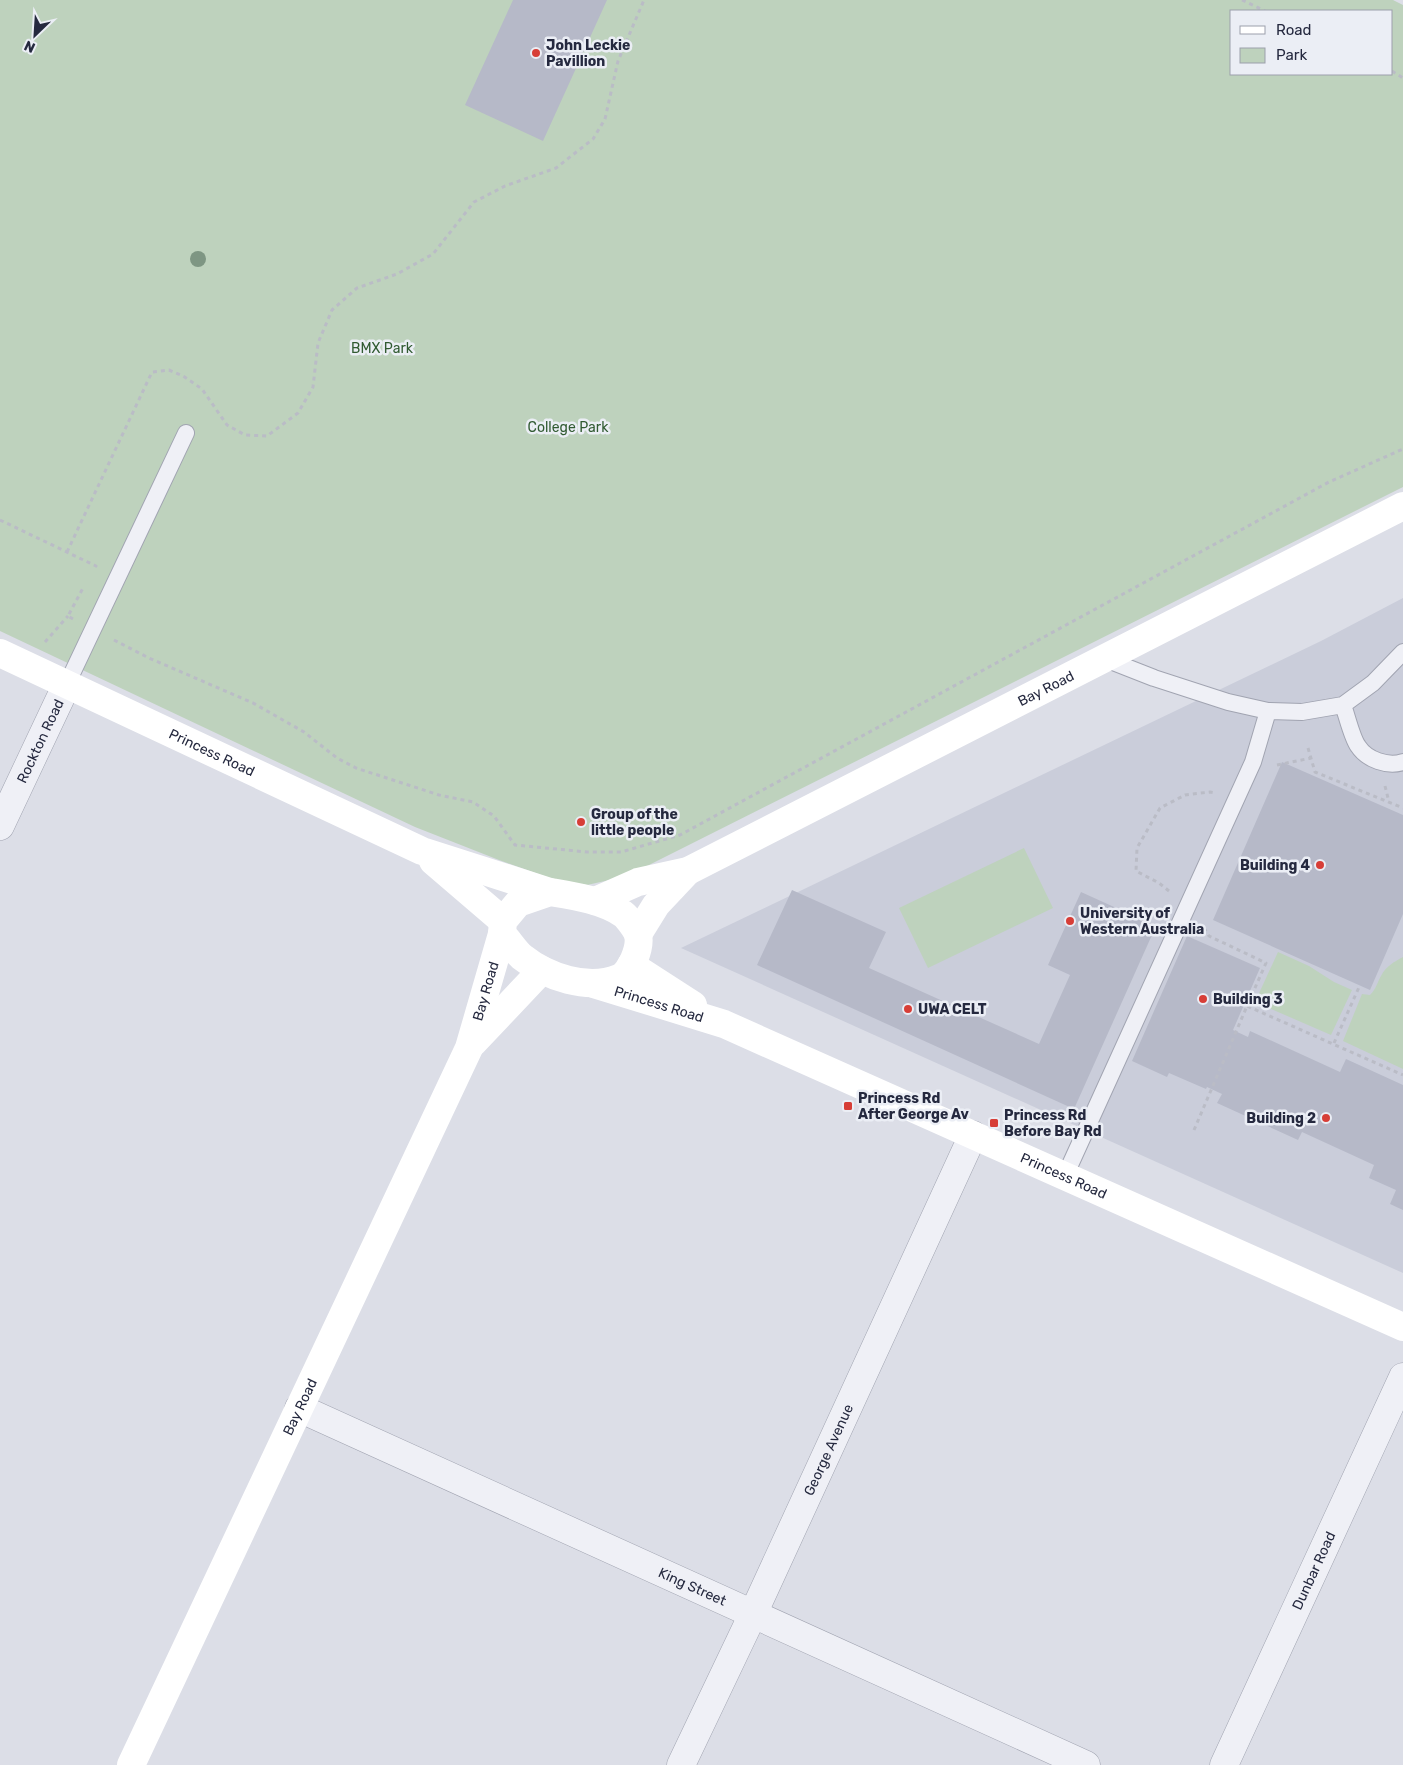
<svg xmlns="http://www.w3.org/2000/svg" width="1403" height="1765" viewBox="0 0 1403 1765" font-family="Rubik,sans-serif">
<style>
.built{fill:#cacdda}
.green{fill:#bed2bd;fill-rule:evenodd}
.building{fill:#b6b9c8}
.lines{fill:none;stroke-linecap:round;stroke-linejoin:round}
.lane-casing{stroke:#a1a4b1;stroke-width:18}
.street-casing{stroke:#a1a4b1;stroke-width:29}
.path{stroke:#babcc6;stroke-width:3;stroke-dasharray:4 4;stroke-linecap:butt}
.lane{stroke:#eff0f6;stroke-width:16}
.street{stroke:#eff0f6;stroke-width:28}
.secondary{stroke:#fff;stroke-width:28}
.tree{fill:#7e9683}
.poi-dot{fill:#d73e37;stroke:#ebeef5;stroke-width:2}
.labels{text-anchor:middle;stroke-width:5;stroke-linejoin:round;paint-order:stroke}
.poi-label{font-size:14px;font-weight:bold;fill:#25293f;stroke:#ebeef5;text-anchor:start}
.park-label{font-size:14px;fill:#315b32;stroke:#ebeef5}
.street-label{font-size:14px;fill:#25293f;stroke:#ebeef5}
</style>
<rect width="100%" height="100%" fill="#dcdee7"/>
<path class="built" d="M1403 598V1273L681 948 1321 641Z"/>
<path class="green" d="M0 0H1393L1403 5V487L645 867 614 879 587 885 561 882 499 860 415 827 0 631ZM1232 11H1392V74H1232Z
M1024 848 1053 908 928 968 899 908Z
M1278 952 1309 966 1334 982 1352 990 1331 1035 1255 1002Z
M1403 957V1069L1343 1041 1362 994 1370 995C1376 989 1377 983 1381 976 1386 966 1394 962 1403 957Z"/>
<path class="building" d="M513 0H607L543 141 465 105Z
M1282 762 1403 815V914L1370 990 1213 920Z
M792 890 886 932 869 968 1039 1044 1070 975 1048 965 1081 892 1156 926 1074 1109 757 965Z
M1187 936 1260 968 1233 1030 1248 1037 1250 1031 1340 1072 1346 1059 1403 1085V1210L1390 1204 1396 1190 1369 1178 1374 1165 1302 1132 1298 1140 1217 1103 1222 1094 1207 1087 1206 1089 1169 1073 1167 1077 1132 1061Z"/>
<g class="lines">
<defs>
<path id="lane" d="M1103 658 1154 678 1228 702 1268 711 1302 712 1343 705 1373 683 1403 652
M67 684 186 433
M1343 705C1347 716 1352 738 1358 746 1367 760 1388 767 1403 762
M1065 1176 1253 762 1268 711"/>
<g id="street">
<path id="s1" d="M0 826 67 684"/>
<path id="s2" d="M299 1408 1086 1765"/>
<path id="s3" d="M681 1765 753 1614 973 1135"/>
<path id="s4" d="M1224 1765 1403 1377"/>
</g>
</defs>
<use href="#lane" class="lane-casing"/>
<use href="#street" class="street-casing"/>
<path class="path" d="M1242 0 1265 11
M1392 71 1403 78
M0 520 96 566 95 567
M67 552 152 372 169 370 183 376 202 389 227 425 245 435 267 436 298 413 313 387 318 343 332 310 357 288 397 274 433 254 474 202 505 186 556 168 593 139 605 119 618 61 644 0
M73 619 68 616 83 588
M114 640 149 658 253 703 304 732 337 758 356 768 439 795 473 802 494 816 515 845 587 852H621L680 835 1329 482 1403 449
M45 642 68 616
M1308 748 1315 772 1403 808
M1277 765 1311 758
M1385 786 1389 802
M1169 891 1159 883 1136 871 1137 848 1160 808 1185 795 1210 792 1215 793
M1204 928 1209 936 1266 963 1247 1006 1403 1075
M1334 1043 1360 985
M1194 1130 1247 1006"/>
<use href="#lane" class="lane"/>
<use href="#street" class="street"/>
<g class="secondary">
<path id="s5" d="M0 653 422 851 550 892"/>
<path d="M433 861 503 921"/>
<path d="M550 892C574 896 602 900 623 914 627 917 637 930 638 935 641 947 631 973 619 978 588 991 547 977 522 957 515 951 509 941 502 934L503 921 518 903Z"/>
<path id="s6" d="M595 901 638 882 688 871 1403 506"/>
<path d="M638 934 656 905 688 871"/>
<path d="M631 965 693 1005"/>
<path id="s7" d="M594 984 724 1024 1403 1327"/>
<path d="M473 1043 542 970"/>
<path id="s8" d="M131 1765 469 1048 502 934"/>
</g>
</g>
<circle class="tree" cx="198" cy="259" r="8"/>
<g class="poi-dot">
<circle cx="536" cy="53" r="5"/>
<circle cx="581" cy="822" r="5"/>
<circle cx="1320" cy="865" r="5"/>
<circle cx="1070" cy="921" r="5"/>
<circle cx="1203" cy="999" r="5"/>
<circle cx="908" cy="1009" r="5"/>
<rect x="843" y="1101" width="10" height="10" rx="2.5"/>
<circle cx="1326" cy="1118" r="5"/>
<rect x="989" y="1118" width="10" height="10" rx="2.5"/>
</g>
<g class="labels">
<g class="poi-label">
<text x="546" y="50">John Leckie<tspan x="546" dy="16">Pavillion</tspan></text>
<text x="591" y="819">Group of the<tspan x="591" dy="16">little people</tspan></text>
<text x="1310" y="870" text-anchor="end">Building 4</text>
<text x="1080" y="918">University of<tspan x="1080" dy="16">Western Australia</tspan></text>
<text x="1213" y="1004">Building 3</text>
<text x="918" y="1014">UWA CELT</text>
<text x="858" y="1103">Princess Rd<tspan x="858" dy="16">After George Av</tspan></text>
<text x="1004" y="1120">Princess Rd<tspan x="1004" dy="16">Before Bay Rd</tspan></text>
<text x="1316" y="1123" text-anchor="end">Building 2</text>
</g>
<g class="park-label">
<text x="382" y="353">BMX Park</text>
<text x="568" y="432">College Park</text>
</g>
<g class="street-label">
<text dy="5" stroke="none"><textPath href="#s6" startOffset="500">Bay Road</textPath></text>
<text dy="5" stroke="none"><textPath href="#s1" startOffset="94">Rockton Road</textPath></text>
<text dy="5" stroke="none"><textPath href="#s5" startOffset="234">Princess Road</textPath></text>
<text dy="5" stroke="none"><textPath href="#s8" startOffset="852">Bay Road</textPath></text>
<text dy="5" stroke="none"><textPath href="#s7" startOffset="68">Princess Road</textPath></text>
<text dy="5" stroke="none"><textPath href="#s7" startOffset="508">Princess Road</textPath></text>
<text dy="5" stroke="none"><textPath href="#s8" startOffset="396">Bay Road</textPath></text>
<text dy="5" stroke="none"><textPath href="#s3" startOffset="348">George Avenue</textPath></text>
<text dy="5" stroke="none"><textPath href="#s4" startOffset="214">Dunbar Road</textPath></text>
<text dy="5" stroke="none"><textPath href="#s2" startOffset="432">King Street</textPath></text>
</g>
</g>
<rect x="1230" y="10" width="162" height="65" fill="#ebeef5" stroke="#9c9fac"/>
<rect x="1240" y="26" width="25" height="8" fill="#ffffff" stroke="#9c9fac"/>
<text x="1276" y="35" font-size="15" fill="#25293f">Road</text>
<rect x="1240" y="48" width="25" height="15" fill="#bed2bd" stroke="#9c9fac"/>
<text x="1276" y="60" font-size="15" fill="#25293f">Park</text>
<g transform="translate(35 35) rotate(205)" stroke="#ebeef5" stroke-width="4" paint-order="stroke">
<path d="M0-4L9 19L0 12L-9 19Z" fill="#25293f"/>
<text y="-8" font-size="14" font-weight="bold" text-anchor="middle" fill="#25293f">N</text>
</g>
</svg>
